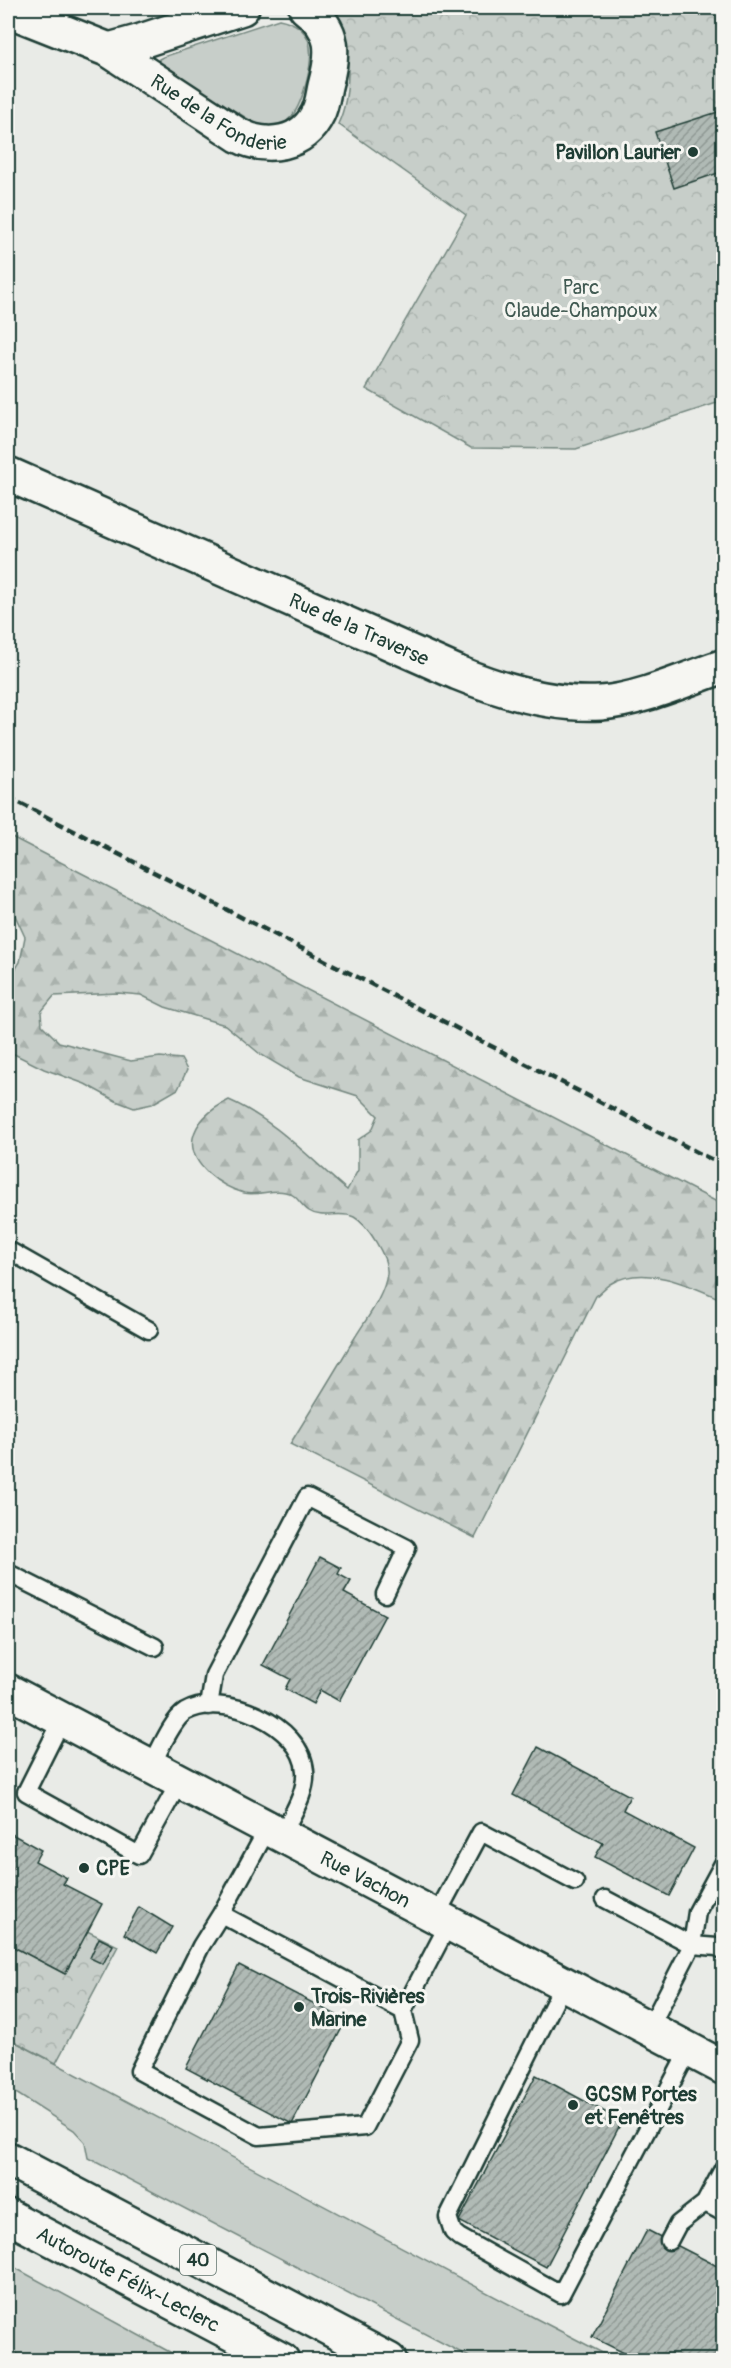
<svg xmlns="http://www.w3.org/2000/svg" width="731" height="2368" viewBox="0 0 731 2368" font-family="Pangolin,sans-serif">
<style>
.grass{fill:#c7cec9;stroke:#73867e;stroke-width:1.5}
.forest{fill:url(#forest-firs);stroke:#73867e;stroke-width:1.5}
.park{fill:url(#park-crowns);stroke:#73867e;stroke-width:1.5}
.building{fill:url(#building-hatch);stroke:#1f3d34;stroke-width:1.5}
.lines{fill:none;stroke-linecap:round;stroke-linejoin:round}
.service-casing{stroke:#1f3d34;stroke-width:21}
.minor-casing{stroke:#1f3d34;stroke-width:38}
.tertiary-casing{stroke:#1f3d34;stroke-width:38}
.motorway-casing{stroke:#1f3d34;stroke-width:38}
.service{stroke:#f6f6f2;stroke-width:16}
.minor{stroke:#f6f6f2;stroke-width:33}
.tertiary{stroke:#f6f6f2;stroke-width:33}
.motorway{stroke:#f6f6f2;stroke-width:33}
.rail{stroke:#1f3d34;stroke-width:4.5;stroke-dasharray:9 4.5;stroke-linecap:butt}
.poi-dot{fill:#1f3d34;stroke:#f6f6f2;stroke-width:2}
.labels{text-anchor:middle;stroke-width:6;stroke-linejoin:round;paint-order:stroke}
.shield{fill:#f6f6f2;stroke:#60746d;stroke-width:1.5}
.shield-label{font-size:18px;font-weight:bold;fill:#1f3d34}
.street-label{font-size:20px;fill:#1f3d34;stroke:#f6f6f2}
.poi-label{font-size:20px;font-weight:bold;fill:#1f3d34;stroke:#f6f6f2;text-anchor:start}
.park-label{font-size:20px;fill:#415a52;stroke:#f6f6f2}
</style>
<defs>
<pattern id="forest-firs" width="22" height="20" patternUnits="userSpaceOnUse" patternTransform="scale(1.5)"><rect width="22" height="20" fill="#c7cec9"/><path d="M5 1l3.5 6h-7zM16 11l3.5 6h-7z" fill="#aab2ad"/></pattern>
<pattern id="park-crowns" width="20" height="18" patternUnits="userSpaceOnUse" patternTransform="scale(1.5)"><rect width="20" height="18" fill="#c7cec9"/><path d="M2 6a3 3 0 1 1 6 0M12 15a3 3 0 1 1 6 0" fill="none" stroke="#aab2ad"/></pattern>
<pattern id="building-hatch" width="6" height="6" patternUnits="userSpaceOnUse" patternTransform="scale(1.5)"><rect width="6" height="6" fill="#b0bab5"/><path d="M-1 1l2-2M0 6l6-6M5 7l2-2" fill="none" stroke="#8f9894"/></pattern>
</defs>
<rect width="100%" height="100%" fill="#e9ebe7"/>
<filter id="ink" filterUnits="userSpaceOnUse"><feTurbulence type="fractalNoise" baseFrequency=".0167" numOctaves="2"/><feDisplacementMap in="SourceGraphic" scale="12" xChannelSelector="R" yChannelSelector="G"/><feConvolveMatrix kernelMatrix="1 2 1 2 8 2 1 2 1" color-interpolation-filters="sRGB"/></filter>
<g filter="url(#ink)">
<path class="grass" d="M279 19C314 26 314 51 307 80 300 107 291 134 256 124L159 64V59L163 57Z
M8 2038 535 2318 616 2360H475L88 2158 85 2142 74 2130 8 2088Z
M8 2264 166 2350 185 2360H29L8 2349Z"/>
<path class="forest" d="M8 835 723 1205V1300C692 1286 644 1263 610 1284 605 1287 601 1292 596 1296L475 1538 290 1444C312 1409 333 1374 354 1339 366 1319 384 1297 387 1274 389 1258 367 1224 354 1217 341 1210 322 1220 309 1211 300 1205 297 1194 285 1192 272 1189 258 1196 244 1193 222 1187 188 1165 193 1138 197 1119 213 1108 229 1100 275 1120 310 1159 347 1190L358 1170V1140L372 1130 378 1116 358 1096 299 1077 260 1054 225 1025 165 1007 141 995 118 993 54 996 41 1012 42 1025 59 1042 131 1061 160 1057 181 1059 187 1070 178 1089 152 1104 134 1108 116 1101 85 1084 44 1069 8 1051V981L20 962 25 937 12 909 8 904Z"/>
<path class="park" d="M333 8H723V401L576 449 471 448 366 389 466 215 338 124C352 95 352 34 333 8Z
M87 1931 118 1946 56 2063 8 2038V1944L65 1974Z"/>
<path class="building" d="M724 110V171L674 188 655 132Z
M320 1557 341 1568 338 1574 351 1581 344 1593 385 1615 339 1701 320 1690 313 1704 285 1689 290 1679 263 1665Z
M538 1747 630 1796 623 1810 694 1848 669 1896 595 1857 603 1843 513 1795Z
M8 1832 41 1850 35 1861 67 1878 63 1884 102 1904 65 1974 8 1944Z
M139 1907 172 1927 157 1953 124 1934Z
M99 1938 113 1945 103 1964 90 1958Z
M239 1965 346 2020 292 2124 186 2068Z
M536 2075 622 2121 546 2267 459 2221Z
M647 2230 721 2268 724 2264V2360H638L592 2337Z"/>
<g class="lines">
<defs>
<path id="service" d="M8 1250 149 1330
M8 1573 155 1647
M209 1706 214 1675 307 1497 407 1548 385 1594
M62 1720 26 1792 139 1855 180 1781
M151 1766C159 1752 172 1720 185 1712 223 1690 302 1725 305 1771 307 1793 291 1816 282 1835
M268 1828 221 1914 201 1946 139 2071 259 2136 365 2127 410 2040 403 2011 449 1923
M605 1899 692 1945 697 1912 724 1862
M221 1914 403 2011
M436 1916 481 1832 575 1882
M564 1983 448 2217 453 2232 459 2237 561 2294 689 2050
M649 2029 692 1945 717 1947 724 1951
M724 2167 705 2203 724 2213
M669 2241 678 2224 705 2203"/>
<g id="minor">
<path id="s1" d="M8 10 109 50 238 135C267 150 303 145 318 113 322 105 323 95 325 86 334 53 336 30 306 8"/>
<path d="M109 50 138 42 242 8"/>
<path id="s2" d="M8 474 458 673C502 691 552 706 601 703 640 700 686 679 724 666"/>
</g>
<g id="tertiary">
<path id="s3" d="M8 1691 724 2068"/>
</g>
<g id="motorway">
<path d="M8 2159 389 2360"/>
<path id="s4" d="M8 2216 282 2360"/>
</g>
</defs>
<use href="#service" class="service-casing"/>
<use href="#minor" class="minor-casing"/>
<use href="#tertiary" class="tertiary-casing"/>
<use href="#motorway" class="motorway-casing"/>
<use href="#service" class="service"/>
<use href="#minor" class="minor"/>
<use href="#tertiary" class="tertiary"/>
<use href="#motorway" class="motorway"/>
<path class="rail" d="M8 797 724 1166"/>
</g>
</g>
<g class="poi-dot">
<circle cx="693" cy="152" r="6"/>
<circle cx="84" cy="1868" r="6"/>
<circle cx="299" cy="2007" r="6"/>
<circle cx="573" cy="2105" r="6"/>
</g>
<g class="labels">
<rect class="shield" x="180" y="2245" width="36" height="30" rx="4.5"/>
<g class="shield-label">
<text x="198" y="2266">40</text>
</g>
<g class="street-label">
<text dy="7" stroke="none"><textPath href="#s1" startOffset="237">Rue de la Fonderie</textPath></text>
<text dy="7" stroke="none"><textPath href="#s2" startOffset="384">Rue de la Traverse</textPath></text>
<text dy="7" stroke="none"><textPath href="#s3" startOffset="404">Rue Vachon</textPath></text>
<text dy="7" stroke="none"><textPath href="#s4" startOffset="136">Autoroute Félix-Leclerc</textPath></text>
</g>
<g class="poi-label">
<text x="681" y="159" text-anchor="end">Pavillon Laurier</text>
<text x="96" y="1875">CPE</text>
<text x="311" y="2003">Trois-Rivières<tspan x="311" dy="23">Marine</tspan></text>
<text x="585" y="2101">GCSM Portes<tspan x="585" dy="23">et Fenêtres</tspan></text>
</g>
<g class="park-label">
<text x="581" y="294">Parc<tspan x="581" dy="23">Claude-Champoux</tspan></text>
</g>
</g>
<rect width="731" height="2368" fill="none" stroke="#f6f6f2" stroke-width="30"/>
<rect x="15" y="15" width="701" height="2338" fill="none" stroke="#1f3d34" stroke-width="2" filter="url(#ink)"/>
</svg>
